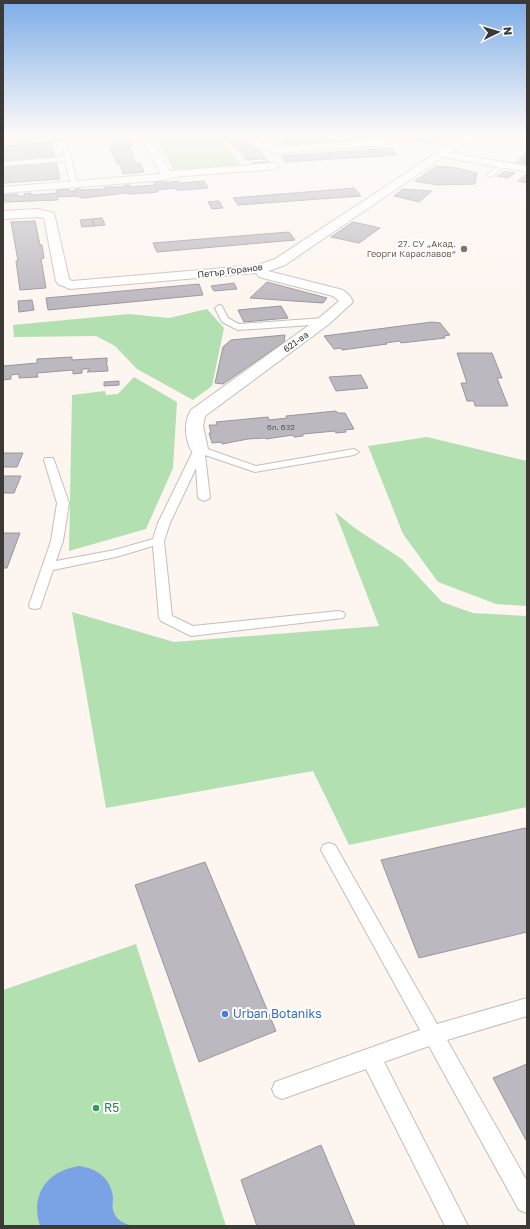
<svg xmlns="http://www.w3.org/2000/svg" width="530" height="1229" viewBox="0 0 530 1229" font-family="'Golos Text',sans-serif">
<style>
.green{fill:#b3e0b0}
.water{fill:#7aa3e6}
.building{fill:#bcb8bf;stroke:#9a969d}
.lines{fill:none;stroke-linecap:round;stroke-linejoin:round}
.service-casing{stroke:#c6beb9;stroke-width:2}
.minor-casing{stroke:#c6beb9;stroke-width:2}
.service{fill:#fff;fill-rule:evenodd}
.minor{fill:#fff;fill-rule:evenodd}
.education-dot{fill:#8d6e63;stroke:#fff;stroke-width:1.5}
.shop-dot{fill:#3f7fe0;stroke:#fff;stroke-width:1.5}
.leisure-dot{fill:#2e9e5b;stroke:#fff;stroke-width:1.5}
.labels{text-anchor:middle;stroke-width:4;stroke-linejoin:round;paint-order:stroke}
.number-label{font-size:8px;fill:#5c5959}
.far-education-label{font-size:9px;fill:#785e54;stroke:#fff;text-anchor:end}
.far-street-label{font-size:9px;fill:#3c3937;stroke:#fff}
.near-shop-label{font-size:12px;fill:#366cbe;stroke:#fff;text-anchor:start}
.near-leisure-label{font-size:12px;fill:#27864d;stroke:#fff;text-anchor:start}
</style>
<rect width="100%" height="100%" fill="#fdf5f0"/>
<path class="green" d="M154 133H218L241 166 174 171Z
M274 133H399L392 137 380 139 285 146Z
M62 135 63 141 15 144V139Z
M207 309 224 328 212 386 193 400 137 369 115 346 96 336 14 337 13 325 129 314 169 318Z
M134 377 177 402 173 468 146 529 69 551 72 395 105 391 106 395 118 394Z
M427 437 527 461V606L496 604 438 582 403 534 368 446Z
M335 512 356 529 402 559 442 602 473 613 527 616V807L349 845 313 771 106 808 72 612 174 642 379 626Z
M136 944 226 1226H3V990Z"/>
<path class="water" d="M79 1166C96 1168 111 1178 113 1197 113 1201 112 1206 113 1209 114 1219 125 1225 134 1226H40C30 1194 47 1171 79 1166Z"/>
<path class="building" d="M105 133H124L126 137H129L132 145 129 146 136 163H140L144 172 123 174 120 164H117L111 150 110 147H113L110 138 107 139Z
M228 133H246L244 134 256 150H259L266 159 246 160 240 151H237L228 140 226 135H229Z
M425 133H448L430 144 411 141Z
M51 142 55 158 3 162V146Z
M391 148 397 155 285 162 281 156Z
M527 152V165L515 163 525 155H524Z
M56 161 60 179 3 183V165Z
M269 161 271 164 253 166 251 163Z
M436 166 456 168 477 173 475 184 437 185 415 181Z
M505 171 507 172 515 173 508 178 497 176Z
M525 175H527V183L518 181Z
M165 181 166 183 178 181 179 183 204 181 208 188 183 190H176L175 188 157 190 158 192 133 194H127L126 193 83 198 76 196 57 197 58 200 5 202 4 195 17 194 18 196H25L24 194 28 193H31V195L57 193 56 190 69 189V191H75V189H81L82 190 106 189 105 187H124V185H130V187L155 185 154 182Z
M354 188 361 196 238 205 233 198Z
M403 189 432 191 419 202 394 196Z
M219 201 223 208 212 209 208 202Z
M102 218 105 225 94 226 92 219Z
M92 219 94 226 82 227 80 220Z
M35 221 40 245H42L43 252 44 258 41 259 46 288 20 290 16 261H18L11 222Z
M353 222 380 228 359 243 331 237Z
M289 232 295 240 157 252 153 243Z
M267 282 327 298 323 303 250 298Z
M234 283 237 289 214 291 211 286Z
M199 284 203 295 48 310 46 298Z
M32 300 34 310 19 312 18 301Z
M281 306 288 318 244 322 238 310Z
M432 322 440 323 450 335 444 336 445 338 401 343 400 341 385 343 387 344 342 350 341 348 334 349 324 336Z
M285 335 284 342 223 384 215 383 223 347 231 340Z
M457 353H492L502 378H497L508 406H475L474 401H467L461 383H467Z
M72 357V360L107 358V363L106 365H107L108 371 87 372 90 369H82V373L73 374V370L37 373 38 377 19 378V374L11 375V379L3 380V366L37 363V359Z
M361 375 368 388 336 391 329 377Z
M119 381V385L104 386V382Z
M336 411 338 413H345L354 429 345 430 346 432 336 433 335 431 303 434V436L294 437 293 435 266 439 265 438 248 439 222 444V442L212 443 209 433H211L209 425H217L216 422 268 417 269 420 287 418 286 416Z
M3 453H23L17 467H3Z
M3 476H21L14 493H3Z
M3 533H20L7 568H3Z
M525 828 527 831V932L419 958 381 860Z
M205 862 276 1031 199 1062 135 885Z
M527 1064V1142L493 1078Z
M321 1145 355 1226H257L241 1180Z"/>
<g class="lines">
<defs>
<path id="service" d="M62 141 67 142 77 184 76 185 71 184 65 161 3 166V162L65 157Z
M501 164 506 165 492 176H488V174Z
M219 305 222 306 228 318 239 324 324 318 328 321 324 324 238 330 222 322 215 308Z
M199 446 256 466 354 449 359 452 354 455 255 472 205 455 210 498 204 501 198 498 196 468 170 523 164 541 172 616 193 626 338 611 343 612 345 615 343 618 191 636 161 621 159 618 153 546 116 557 53 570 41 605 40 608 35 609 30 608 29 605 51 541 57 503 44 460 45 458H53L54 460 69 503 63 541 56 561 115 550 153 539 158 523 194 449Z
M329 843 335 845 437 1024 527 998V1016L447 1040 527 1181V1213L519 1210 429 1046 384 1062 468 1226H445L366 1069 282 1099 275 1096 272 1089 275 1082 420 1030 321 850 323 845Z"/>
<path id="minor" d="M139 133H149L169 171 275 163 280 166 275 169 172 177 171 179 167 180 3 193V187L161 174Z
M256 133H266L279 147 383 139 388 142 383 145 279 153 270 151Z
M467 133H478L451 153 527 166V172L443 157 285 265 268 271 343 290 350 296 353 302 329 324 205 416 203 426 208 449 205 453 199 454 193 453C185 442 183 422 191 410L319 318 339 301 333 296 259 277 256 273 70 289 58 284 56 281 44 218 38 217 3 219V211L38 209 54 213 69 279 72 281 258 265 275 259Z"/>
</defs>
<use href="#service" class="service-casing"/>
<use href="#minor" class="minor-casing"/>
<use href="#service" class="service"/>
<use href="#minor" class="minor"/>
</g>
<linearGradient id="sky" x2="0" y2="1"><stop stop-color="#7cade7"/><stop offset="0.44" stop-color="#fefaf8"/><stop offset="1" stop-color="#fefaf8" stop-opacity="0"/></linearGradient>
<rect width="530" height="305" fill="url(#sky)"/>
<circle class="education-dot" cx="464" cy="249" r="4"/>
<circle class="shop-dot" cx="225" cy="1014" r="4"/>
<circle class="leisure-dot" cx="96" cy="1108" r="4"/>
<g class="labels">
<g class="number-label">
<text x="281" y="430">бл. 632</text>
</g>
<g class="far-education-label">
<text x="456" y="247">27. СУ „Акад.<tspan x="456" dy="10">Георги Караславов“</tspan></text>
</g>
<g class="far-street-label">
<text transform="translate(230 271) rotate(-7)" y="3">Петър Горанов</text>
<text transform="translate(296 342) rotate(-36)" y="3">621-ва</text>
</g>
<g class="near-shop-label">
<text x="233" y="1018">Urban Botaniks</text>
</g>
<g class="near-leisure-label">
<text x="104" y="1112">R5</text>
</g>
</g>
<rect width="530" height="1229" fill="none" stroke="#3c3937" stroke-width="8"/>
<g transform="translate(498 32) rotate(85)" stroke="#ffffff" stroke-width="3" paint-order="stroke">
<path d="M0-3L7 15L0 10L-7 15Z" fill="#3c3937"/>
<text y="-6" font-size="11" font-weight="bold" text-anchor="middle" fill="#3c3937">N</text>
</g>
</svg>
